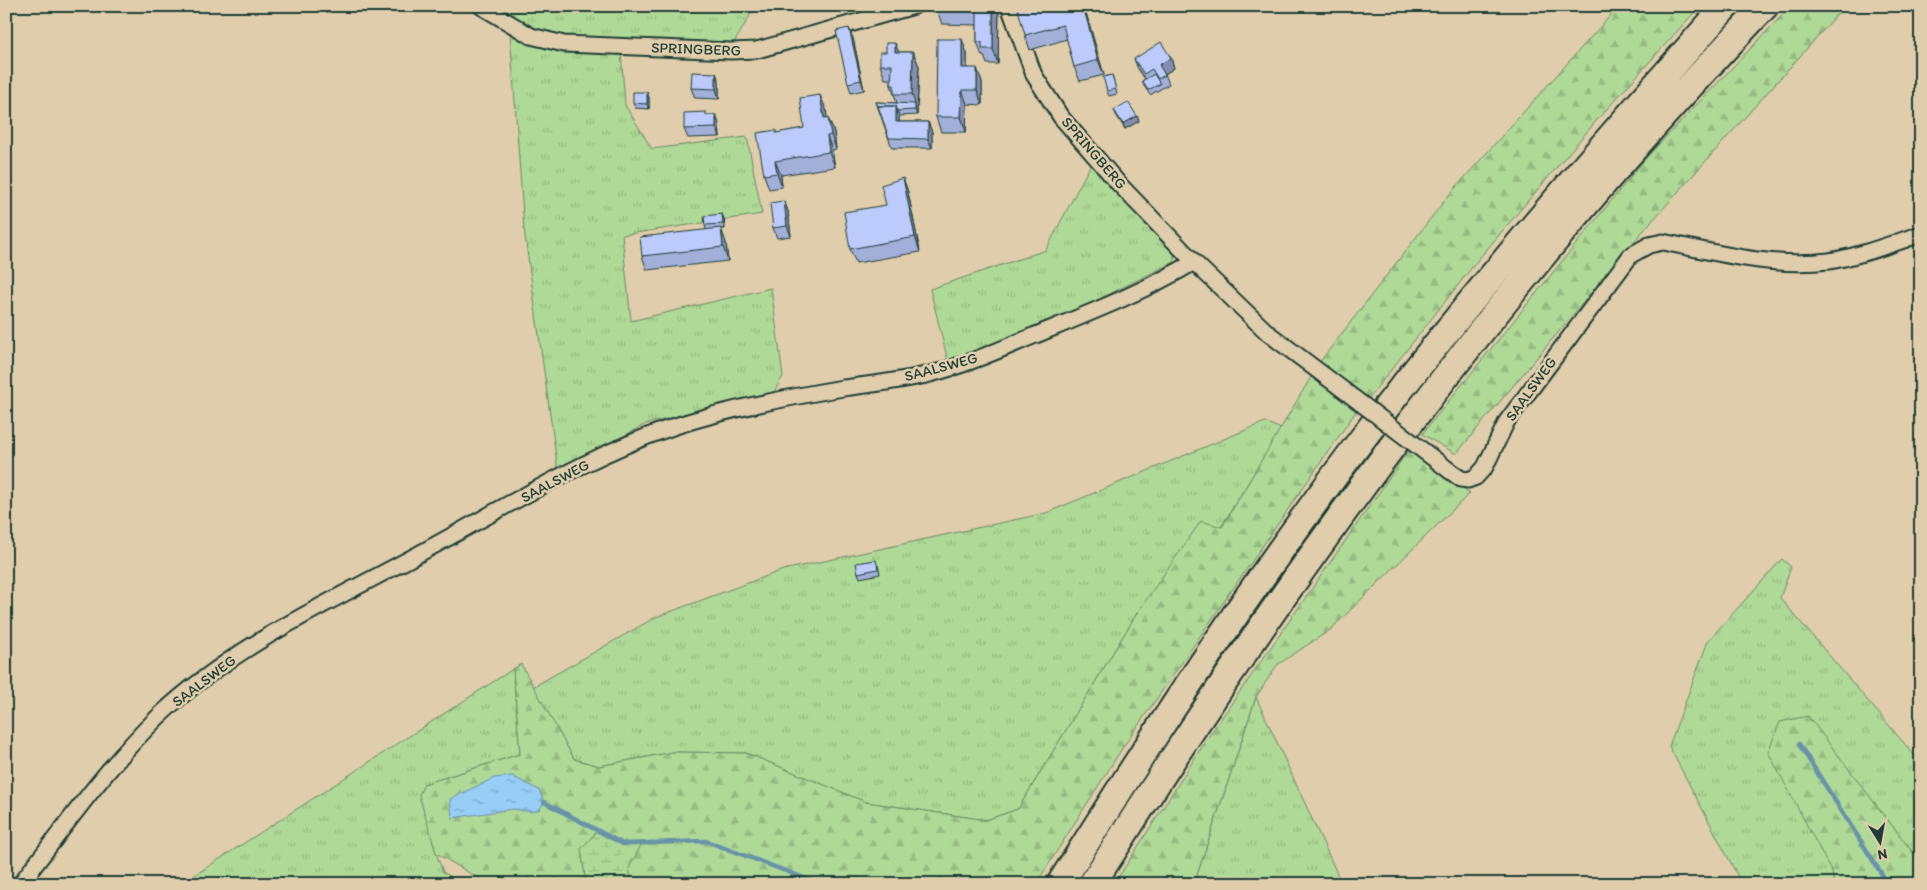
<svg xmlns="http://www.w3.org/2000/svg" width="1927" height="890" viewBox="0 0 1927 890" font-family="Itim,sans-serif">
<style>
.grass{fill:url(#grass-tufts);stroke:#678b65}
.forest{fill:url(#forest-firs);stroke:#678b65}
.wetland{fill:url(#wetland-marsh);stroke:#678b65}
.water{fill:url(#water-ripples);stroke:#6893a8}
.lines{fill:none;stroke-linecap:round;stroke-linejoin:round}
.stream{stroke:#6893a8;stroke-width:4.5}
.minor-casing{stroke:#1f3d34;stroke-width:19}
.motorway-casing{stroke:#1f3d34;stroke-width:30}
.minor{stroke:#dfcdab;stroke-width:15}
.motorway{stroke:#dfcdab;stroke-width:26}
.minor-bridge-casing{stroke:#1f3d34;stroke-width:19;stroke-linecap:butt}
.minor-bridge{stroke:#dfcdab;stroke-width:15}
.wall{fill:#a2afd9;stroke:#1f3d34}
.shaded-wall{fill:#848eb0;stroke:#1f3d34}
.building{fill:#bccbfc;stroke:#1f3d34}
.labels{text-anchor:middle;stroke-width:5;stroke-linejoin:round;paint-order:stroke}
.street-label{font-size:15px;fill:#1f3d34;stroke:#dfcdab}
</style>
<defs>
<pattern id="grass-tufts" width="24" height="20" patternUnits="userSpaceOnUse" patternTransform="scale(1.25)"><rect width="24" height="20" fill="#afd996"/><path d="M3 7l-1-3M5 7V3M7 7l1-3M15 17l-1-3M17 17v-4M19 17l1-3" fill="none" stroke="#96bb82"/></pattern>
<pattern id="forest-firs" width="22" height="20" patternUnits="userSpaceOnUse" patternTransform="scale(1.25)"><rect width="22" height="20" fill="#afd996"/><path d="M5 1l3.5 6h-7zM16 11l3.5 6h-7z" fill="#96bb82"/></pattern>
<pattern id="wetland-marsh" width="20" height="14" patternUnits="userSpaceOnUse" patternTransform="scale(1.25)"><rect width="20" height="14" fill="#afd996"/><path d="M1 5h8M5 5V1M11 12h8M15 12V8" fill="none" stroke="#96bb82"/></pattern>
<pattern id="water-ripples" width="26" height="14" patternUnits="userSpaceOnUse" patternTransform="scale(1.25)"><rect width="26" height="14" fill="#98cdf6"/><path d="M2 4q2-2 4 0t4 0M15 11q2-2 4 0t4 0" fill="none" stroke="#7ba8c8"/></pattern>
</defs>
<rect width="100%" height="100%" fill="#dfcdab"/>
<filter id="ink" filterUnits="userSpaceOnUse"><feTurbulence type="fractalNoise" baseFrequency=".02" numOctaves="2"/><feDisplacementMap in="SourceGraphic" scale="10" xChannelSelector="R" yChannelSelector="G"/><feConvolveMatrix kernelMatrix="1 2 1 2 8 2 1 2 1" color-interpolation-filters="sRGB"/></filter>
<g filter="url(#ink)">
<path class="grass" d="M491 6H768L753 10 734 43 565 38 541 33Z
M845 6H903L848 23Z
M510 32 539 46 621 51 625 105 652 149 747 137 762 214 622 235 631 321 771 288 783 376 774 392 646 424 558 471 524 229Z
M1091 164 1175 252 1174 262 1079 309 948 361 930 289 1046 250Z
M1265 422 1281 429 1221 527 1139 610 1018 809 986 820 866 802 746 753 673 752 599 766 574 759 533 687 656 617 783 570 1046 513Z
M1782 559 1791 567 1780 598 1921 763V863L1807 716 1834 884H1742L1669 746 1708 641Z
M513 669 520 754 424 784 436 853 443 872 463 884H186L187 881 198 873Z
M1256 697 1342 884H1194Z"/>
<path class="forest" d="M1619 6H1700L1597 120 1481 256 1368 399 1319 363 1448 196Z
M1791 6H1845L1643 231 1456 454 1422 434 1645 159Z
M1311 377 1357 410 1123 747 1036 884H488L436 853 419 795 424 784 520 754 513 669 521 664 574 759 599 766 673 752 746 753 866 802 986 820 1018 809 1139 610 1201 521 1222 527Z
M1408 451 1470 493 1330 630 1277 665 1256 697 1194 884H1114L1211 733Z
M1808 716 1921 863V884H1834L1832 872 1768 752 1780 722Z"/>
<path class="wetland" d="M597 831 623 844 641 845 629 868 632 884 586 883 581 849Z"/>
<path class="water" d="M512 776 539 790 544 802 540 809 532 812 513 809 452 818 450 799 494 778Z"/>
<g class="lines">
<path class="stream" d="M1799 744 1888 884
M544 802 623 844 706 841 820 884"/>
<defs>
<path id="minor" d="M481 6 531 36 564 44 731 51 757 50 914 6
M1009 6 1034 75 1061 117 1119 184 1194 262 1268 333 1325 376
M1450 471 1461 479 1468 480 1476 477 1485 467 1507 421 1631 255 1649 245 1663 242C1717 253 1773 268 1829 261 1860 256 1891 244 1921 234
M20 884C65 827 107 766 159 716 235 644 335 600 426 550 513 503 606 444 702 418 748 405 796 396 843 388 872 384 902 381 930 374 966 365 999 350 1033 336 1087 314 1144 292 1194 262"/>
<path id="motorway" d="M1060 884C1157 729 1258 575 1369 430 1481 284 1603 144 1726 6
M1092 884C1289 572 1508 273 1765 6"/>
</defs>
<use href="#minor" class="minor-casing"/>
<use href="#motorway" class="motorway-casing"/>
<use href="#minor" class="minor"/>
<use href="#motorway" class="motorway"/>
<defs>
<path id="minor-bridge" d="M1325 376 1450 471"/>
</defs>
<use href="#minor-bridge" class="minor-bridge-casing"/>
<use href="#minor-bridge" class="minor-bridge"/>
</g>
<path class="wall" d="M937 6H999L998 64H987L984 56H982L977 42V25L942 24 937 10Z
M1084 6 1104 75 1080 81 1074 67 1067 39 1030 50 1025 35Z
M853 38 864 90 851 93 848 83Z
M895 43 898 52H913L919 66 917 115 899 116V122H928L932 132V148H892L876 102 897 103 891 85V79H885L880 65 886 52Z
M967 53V68L982 82V105L967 104 966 132H941L936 117Z
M1171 58 1174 68 1165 74 1169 84 1150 95 1144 86 1142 81 1145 79 1138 69 1134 59Z
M716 73 719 82V99L695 98 691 88Z
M1112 75 1117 94 1109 96 1107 91Z
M649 97V109L635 108 633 103Z
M826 109 827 118 834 132 836 149 832 150 835 167 781 175 782 187 769 189 764 175 777 133 804 128Z
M1114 110 1137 116 1139 121 1125 129 1116 115Z
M707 115H716L719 124 720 137 688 138 684 129Z
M903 178 908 192 920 252 856 263 850 249 886 205Z
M784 201 788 211 791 236 777 238 773 228Z
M722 214 724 219 725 229H721L726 243 728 261 647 270 642 256 706 230 705 225Z
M878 565 880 574 860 578 858 573Z"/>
<path class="shaded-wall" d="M993 6H999L998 64 993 49Z
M1083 6H1084L1104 75 1098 60Z
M849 28 853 38 864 90 861 80Z
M962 39 967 53V82L962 68Z
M895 43 901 58 895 52Z
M913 52 919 66 917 115 915 110V104L912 94Z
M1171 58 1174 68 1163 75 1159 65Z
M977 68 982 82V105L977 90Z
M716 73 719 82V99L716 89Z
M962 90 967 104 966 132 961 117Z
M647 92 649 97V109L647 104Z
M820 95 826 109 829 133 824 118Z
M896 106 899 116V132L896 122Z
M716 115 719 124 720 137 716 128Z
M1137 116 1139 121 1125 129 1123 124Z
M828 118 834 132 836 149 831 135Z
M928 122 932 132V148L928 139Z
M827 136 832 150 835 167 829 152Z
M775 161 781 175 782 187 777 173Z
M903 178 908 192 920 252 915 237Z
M784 201 788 211 791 236 787 226Z
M722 214 724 219 725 229 723 224Z
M721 228 726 243 728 261 723 247Z"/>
<path class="building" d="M937 6H993V49H982V42H977V10H937Z
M1017 6H1083L1098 60 1074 67 1063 25 1025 35Z
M849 28 861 80 848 83 836 31Z
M937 39H962V68H977V90H962L961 117H936Z
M1161 42 1171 58 1159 65 1165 75 1158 79 1152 69 1144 74 1134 59Z
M886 43H895V52H913L912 94H894V85H891L892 65H880V52H886Z
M692 72 716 73V89L691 88Z
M1154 74 1160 84 1148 90 1142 81Z
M1112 75 1116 89 1107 91 1103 77Z
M633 92H647V104L633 103Z
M820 95 824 118H828L831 135 827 136 829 152 775 161 777 173 764 175 757 133 776 130V133L804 128 800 98Z
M876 102 915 104V110L897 111 896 106H878Z
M1128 102 1137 116 1123 124 1114 110Z
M878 106H896V122H928V139L889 138Z
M706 112V115H716V128L684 129V113Z
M903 178 915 237 850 249 844 212 886 205 881 185Z
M784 201 787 226 773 228 770 203Z
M722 214 723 224 705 225 704 216Z
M721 228 723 247 642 256 640 237Z
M876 560 878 569 858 573 856 563Z"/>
</g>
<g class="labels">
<g class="street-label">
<text transform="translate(696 49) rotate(2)" y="5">SPRINGBERG</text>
<text transform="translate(1094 153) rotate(49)" y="5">SPRINGBERG</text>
<text transform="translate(941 367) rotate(-15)" y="5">SAALSWEG</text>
<text transform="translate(1531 389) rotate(-54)" y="5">SAALSWEG</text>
<text transform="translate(555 481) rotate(-28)" y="5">SAALSWEG</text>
<text transform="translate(204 681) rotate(-37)" y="5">SAALSWEG</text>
</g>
</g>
<rect width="1927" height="890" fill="none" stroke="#dfcdab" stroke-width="25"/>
<rect x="12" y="12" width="1902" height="865" fill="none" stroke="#1f3d34" stroke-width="2" filter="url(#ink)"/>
<g transform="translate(1880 842) rotate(169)" stroke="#dfcdab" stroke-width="4" paint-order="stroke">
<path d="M0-4L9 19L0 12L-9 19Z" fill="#1f3d34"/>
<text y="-8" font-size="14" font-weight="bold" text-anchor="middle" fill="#1f3d34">N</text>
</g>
</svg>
